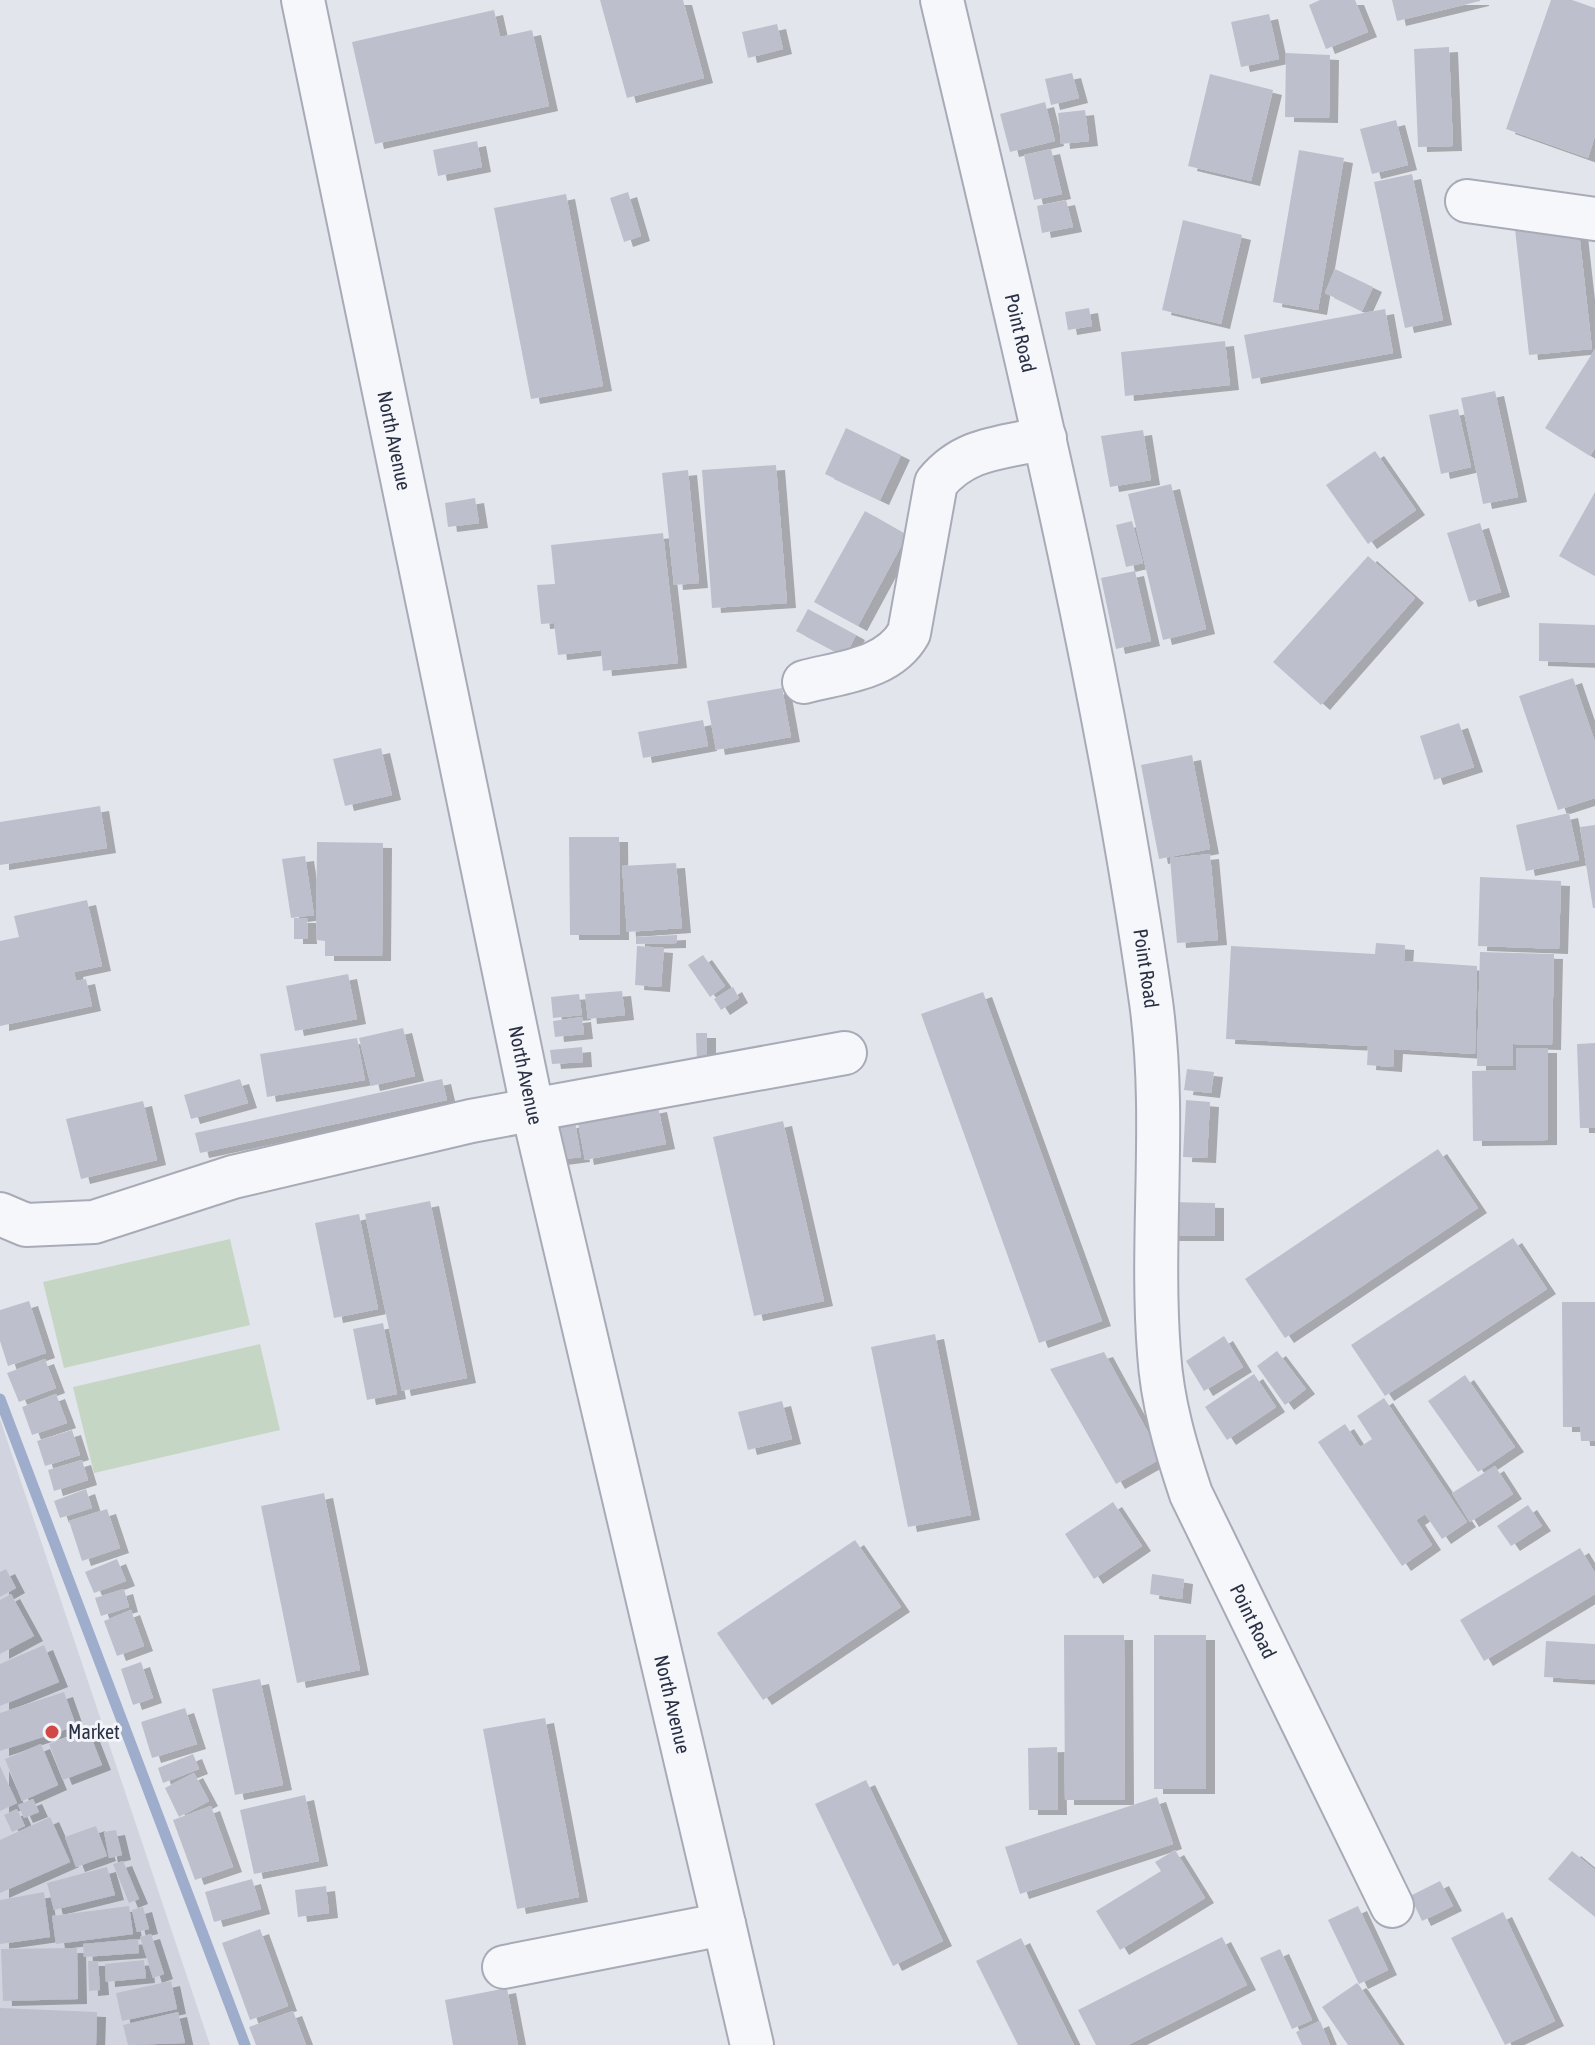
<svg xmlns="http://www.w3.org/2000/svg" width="1595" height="2045" viewBox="0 0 1595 2045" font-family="'Asap Condensed',sans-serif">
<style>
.built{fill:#d1d4de}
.green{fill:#c6d6c4}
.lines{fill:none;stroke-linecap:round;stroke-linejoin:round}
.stream{stroke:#9eadcc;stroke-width:11}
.building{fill:#bdc0cc;filter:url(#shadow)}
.minor-casing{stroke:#a8abb7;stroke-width:46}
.minor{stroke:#f6f7fa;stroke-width:42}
.poi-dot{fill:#d34746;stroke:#f3f5f9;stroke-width:3}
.labels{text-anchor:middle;stroke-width:6;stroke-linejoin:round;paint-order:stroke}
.street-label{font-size:20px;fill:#2a3045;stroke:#f3f5f9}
.poi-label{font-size:20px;fill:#2a3045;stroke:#f3f5f9;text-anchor:start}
</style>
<defs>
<filter id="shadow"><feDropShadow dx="9" dy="5" stdDeviation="0" flood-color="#0004"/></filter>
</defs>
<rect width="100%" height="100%" fill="#e3e5ec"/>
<path class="built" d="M0 1419 210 2045H0Z"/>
<path class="green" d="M230 1239 250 1325 64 1368 43 1282Z
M260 1344 280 1430 94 1473 73 1387Z"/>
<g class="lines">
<path class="stream" d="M0 1399 245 2045"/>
</g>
<path class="building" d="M600 0H683L704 78 627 98Z
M1320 0H1355L1368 32 1326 49 1309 5Z
M1392 0H1480V1L1397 21Z
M1551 0H1572L1595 8V136L1588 158 1506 129Z
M494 10 500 37 532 30 549 106 375 144 352 42Z
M1269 14 1279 59 1241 67 1231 22Z
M777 24 783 49 748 58 742 32Z
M1449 47 1453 146 1418 147 1414 49Z
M1286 53 1330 55 1329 118 1285 117Z
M1072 73 1079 98 1051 105 1045 79Z
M1210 74 1273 90 1251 181 1188 166Z
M1045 102 1055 141 1010 152 1000 114Z
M1085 110 1089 141 1061 144 1058 113Z
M1396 120 1408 165 1372 174 1360 129Z
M477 141 482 167 438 176 433 150Z
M1051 149 1062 194 1034 200 1024 155Z
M1299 150 1344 158 1318 310 1273 302Z
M1412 174 1443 320 1405 328 1374 182Z
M628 192 641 236 624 242 610 198Z
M566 194 603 386 531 399 494 208Z
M1066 200 1073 227 1042 233 1037 206Z
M1183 220 1242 235 1221 324 1162 310Z
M1578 223 1592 349 1529 355 1515 229Z
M1335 269 1373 287 1362 311 1325 293Z
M1089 308 1092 326 1068 330 1065 312Z
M1385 309 1393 353 1252 379 1244 335Z
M1225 341 1230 385 1125 396 1121 352Z
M1595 349V448L1590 456 1545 428Z
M1495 391 1518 497 1483 504 1461 398Z
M1458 409 1471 467 1441 474 1429 415Z
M846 428 901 455 880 500 825 474Z
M1143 430 1151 480 1110 487 1101 436Z
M1375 451 1416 510 1368 544 1326 485Z
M776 465 787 603 712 608 702 470Z
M688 470 699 583 674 585 662 473Z
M1171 484 1206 629 1163 640 1128 494Z
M1595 492V576L1559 556Z
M475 498 479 523 448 527 445 503Z
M865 511 907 535 858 626 814 602Z
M1132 521 1143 563 1126 567 1116 525Z
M1480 523 1501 592 1469 602 1447 533Z
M663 533 678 663 603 671 601 650 558 655 554 623 541 624 537 585 555 584 551 545Z
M1368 556 1415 598 1321 705 1273 662Z
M1135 571 1151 641 1116 649 1101 578Z
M808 609 856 635 845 657 796 631Z
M1539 623 1595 625V663L1539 661Z
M1573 678 1595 742V798L1558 810 1519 696Z
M782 688 791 737 716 750 707 701Z
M703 720 708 746 643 758 638 732Z
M1459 723 1474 767 1434 780 1420 736Z
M381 748 392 795 345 806 333 759Z
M1192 755 1210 849 1159 859 1141 765Z
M100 806 107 848 0 865V822Z
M1569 813 1579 860 1526 871 1516 825Z
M1595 825V908H1593L1580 827Z
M569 837H619L620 935H570Z
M317 842 383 843 382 956H325V941L316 940Z
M1210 854 1218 940 1177 943 1170 858Z
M305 856 314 915 291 918 282 859Z
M676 863 682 928 627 932 622 866Z
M1480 877 1561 881 1559 949 1478 946Z
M87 900 102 966 74 972 76 981 86 979 92 1006 0 1026V941L19 937 14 916Z
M294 918H307L308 939H294Z
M677 935V943L636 944V937Z
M1376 943 1405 945 1404 961 1477 966 1475 1054 1394 1049 1393 1067 1367 1065 1368 1046 1226 1039 1231 946 1375 954Z
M637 946 664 948 661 987 635 985Z
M1480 952 1554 954 1552 1045 1513 1044V1066H1477Z
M703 955 725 986 710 997 688 965Z
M348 974 357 1019 295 1031 286 986Z
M733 987 739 998 721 1010 714 999Z
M622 991 625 1015 588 1019 585 994Z
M983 992 1102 1321 1039 1343 921 1014Z
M579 994 582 1015 553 1018 551 997Z
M582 1017 584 1034 555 1037 553 1021Z
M403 1028 415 1076 371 1086 359 1038Z
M696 1033H707V1061L697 1062Z
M357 1038 365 1080 267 1097 260 1054Z
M1595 1043V1128H1580L1577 1044Z
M582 1047 583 1062 552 1064 550 1050Z
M1516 1048H1548V1140L1473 1141 1472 1071 1516 1070Z
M1187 1069 1214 1072 1211 1093 1184 1090Z
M240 1079 248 1103 191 1119 184 1095Z
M442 1079 447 1100 200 1153 195 1133Z
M1186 1100 1210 1102 1207 1158 1183 1157Z
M143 1101 157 1160 81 1179 66 1119Z
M658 1107 666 1144 585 1160 578 1123Z
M783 1121 824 1301 754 1316 713 1137Z
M575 1122 581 1157 558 1160 552 1125Z
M1438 1149 1478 1208 1285 1338 1245 1279Z
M430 1201 467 1378 402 1391 365 1214Z
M1170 1202 1215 1203V1236H1170Z
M359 1214 378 1309 334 1318 315 1223Z
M1513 1238 1547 1289 1385 1396 1351 1345Z
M29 1301 46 1353 8 1366 0 1341V1310Z
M1562 1302H1595V1441H1581L1580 1427H1563Z
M383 1323 397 1394 367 1400 353 1329Z
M935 1334 971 1515 908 1527 871 1347Z
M1224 1336 1243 1367 1204 1391 1186 1361Z
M1277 1351 1306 1389 1285 1405 1257 1366Z
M1104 1352 1162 1458 1116 1484 1050 1369Z
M45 1359 56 1388 19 1402 7 1373Z
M1254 1374 1276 1407 1227 1440 1205 1407Z
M1465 1375 1515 1447 1478 1472 1428 1401Z
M56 1394 67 1423 32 1435 22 1407Z
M1384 1398 1467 1522 1442 1539 1425 1514 1416 1520 1432 1545 1402 1566 1318 1442 1345 1424 1360 1447 1372 1439 1357 1416Z
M782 1401 792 1439 748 1450 738 1412Z
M72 1430 80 1455 45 1466 37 1441Z
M82 1460 88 1480 54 1491 48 1470Z
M1495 1466 1513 1494 1470 1522 1452 1493Z
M86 1489 92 1508 60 1518 54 1501Z
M324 1493 360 1670 297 1683 261 1506Z
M1113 1502 1142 1546 1094 1579 1065 1534Z
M1528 1505 1542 1526 1511 1546 1497 1526Z
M107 1509 120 1548 82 1561 69 1521Z
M855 1540 901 1607 763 1700 717 1633Z
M1580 1548 1595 1573V1594L1484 1661 1460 1620Z
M117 1559 126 1581 94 1593 85 1572Z
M6 1569 16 1588 0 1597V1572Z
M1152 1574 1184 1579 1182 1599 1150 1594Z
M124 1589 129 1607 101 1616 95 1598Z
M11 1594 34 1636 0 1654V1600Z
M131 1610 144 1646 117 1656 104 1621Z
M1064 1635H1124L1125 1800H1065Z
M1154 1635H1206V1789H1154Z
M1546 1641 1595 1644V1680L1544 1677Z
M44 1645 59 1682 0 1706V1664Z
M141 1662 153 1698 133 1705 121 1669Z
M260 1679 283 1785 235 1795 212 1689Z
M64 1692 76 1726 0 1751V1713Z
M185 1708 197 1744 152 1758 141 1722Z
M545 1718 579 1897 517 1909 483 1729Z
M88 1729 102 1765 63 1780 49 1744Z
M41 1744 58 1785 22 1801 5 1759Z
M1057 1747 1058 1810H1029L1028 1748Z
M193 1754 199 1769 163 1783 158 1768Z
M0 1766 17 1803 0 1811Z
M194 1773 209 1801 179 1817 165 1788Z
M866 1780 943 1941 893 1966 815 1804Z
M305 1795 319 1861 254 1874 240 1810Z
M1157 1797 1173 1844 1020 1894 1005 1847Z
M33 1799 39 1812 24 1818 18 1805Z
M211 1806 233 1867 195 1880 173 1820Z
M17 1809 25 1826 12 1832 4 1815Z
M50 1817 70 1862 0 1893V1840Z
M96 1826 107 1856 76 1867 65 1837Z
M116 1830 122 1855 109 1858 104 1832Z
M1175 1850 1205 1898 1120 1950 1096 1911 1161 1871 1155 1862Z
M1572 1851 1595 1870V1917L1548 1879Z
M123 1861 139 1899 129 1903 113 1864Z
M107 1867 115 1895 54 1910 47 1883Z
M252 1879 261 1909 214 1922 205 1892Z
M1440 1881 1453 1906 1422 1921 1410 1896Z
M326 1886 329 1913 298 1917 295 1890Z
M44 1892 50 1937 0 1944V1900Z
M129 1906 133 1934 56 1944 52 1916Z
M1358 1906 1388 1970 1359 1984 1328 1920Z
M143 1907 149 1929 137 1932 132 1910Z
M1503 1912 1555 2021 1505 2045 1451 1938Z
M260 1929 288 2006 250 2020 222 1943Z
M151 1934 164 1974 153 1978 140 1937Z
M1222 1937 1247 1985 1128 2045H1096L1078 2010Z
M1021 1938 1074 2045H1018L976 1961Z
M138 1939 139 1953 84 1957 83 1944Z
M77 1948 78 1999 3 2001 1 1949Z
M1280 1949 1312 2020 1292 2029 1260 1958Z
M144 1960 146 1978 106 1982 105 1964Z
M88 1961H98L100 1990 89 1991Z
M171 1981 177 2009 122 2021 116 1993Z
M1357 1983 1359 1985 1399 2045H1348L1322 2007Z
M507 1988 518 2045H453L445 2000Z
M0 2008 97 2012 96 2045H0Z
M293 2011 306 2045H256L249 2027Z
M178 2012 185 2043 128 2045 123 2025Z
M1320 2021 1330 2045H1302L1296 2032Z"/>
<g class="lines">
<defs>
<g id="minor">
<path id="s1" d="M303 0 532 1107 724 1924 504 1967"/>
<path id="s2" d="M942 0C1020 332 1103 664 1151 1002 1167 1118 1150 1237 1159 1353 1162 1402 1176 1449 1191 1494L1392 1906"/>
<path d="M1467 201 1595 219"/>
<path d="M804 682C842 672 889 669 909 633L936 483C965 447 1003 448 1045 438"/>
<path d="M0 1214 26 1225 94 1222 233 1177 471 1121 845 1053"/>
<path d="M724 1924 752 2045"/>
</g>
</defs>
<use href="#minor" class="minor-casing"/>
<use href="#minor" class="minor"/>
</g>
<circle class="poi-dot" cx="52" cy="1732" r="8"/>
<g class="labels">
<g class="street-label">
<text dy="7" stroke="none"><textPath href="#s2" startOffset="342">Point Road</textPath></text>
<text dy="7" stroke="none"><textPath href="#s1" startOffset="450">North Avenue</textPath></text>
<text dy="7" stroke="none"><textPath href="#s2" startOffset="990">Point Road</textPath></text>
<text dy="7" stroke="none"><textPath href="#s1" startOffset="1098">North Avenue</textPath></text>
<text dy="7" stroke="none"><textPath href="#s2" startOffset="1662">Point Road</textPath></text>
<text dy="7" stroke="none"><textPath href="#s1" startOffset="1744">North Avenue</textPath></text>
</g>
<g class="poi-label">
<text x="68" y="1739">Market</text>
</g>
</g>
</svg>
